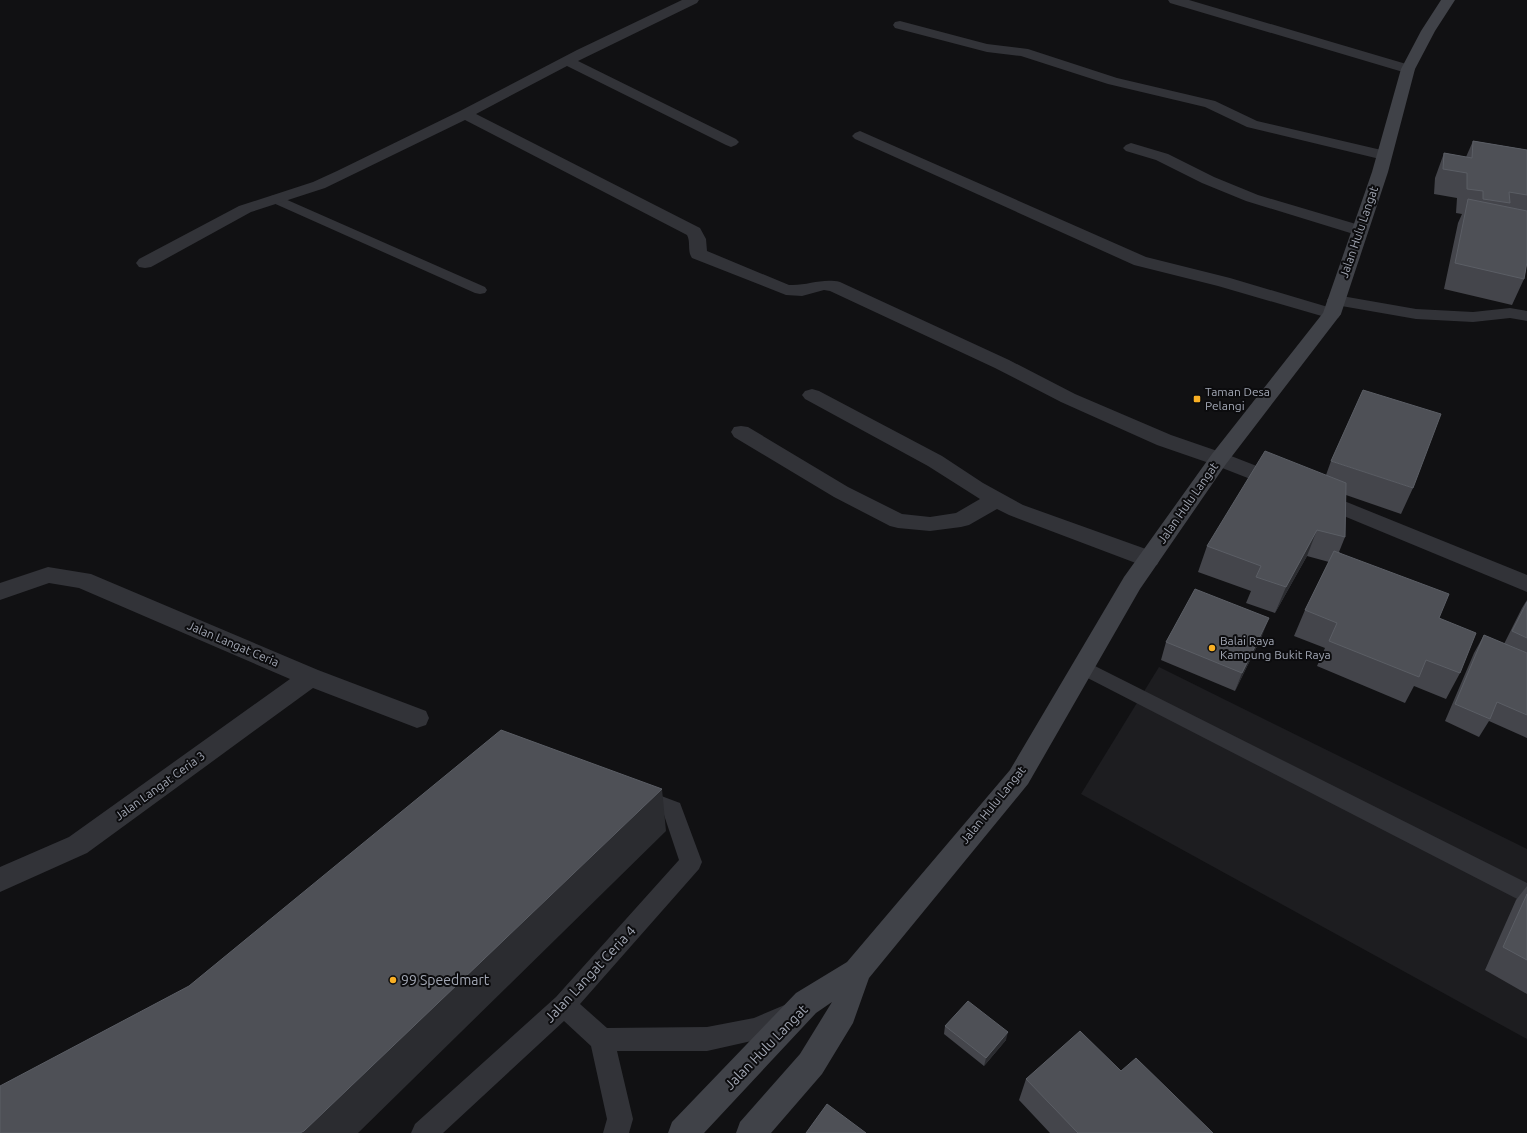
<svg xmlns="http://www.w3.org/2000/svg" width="1527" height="1133" viewBox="0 0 1527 1133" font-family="Ubuntu,sans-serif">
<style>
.built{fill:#1d1d20}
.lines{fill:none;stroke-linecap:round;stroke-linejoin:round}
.service{fill:#323338;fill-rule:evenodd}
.minor{fill:#323338;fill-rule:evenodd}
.secondary{fill:#404248;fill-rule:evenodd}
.wall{fill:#44454b}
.shaded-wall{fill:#2b2c30}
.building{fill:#4e5056;stroke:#5b5e65}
.poi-dot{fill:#f8af24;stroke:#0c0c0e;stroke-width:1.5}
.labels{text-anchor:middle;stroke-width:4;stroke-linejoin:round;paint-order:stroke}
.street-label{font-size:12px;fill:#a2a7b4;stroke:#0c0c0e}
.poi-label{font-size:12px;fill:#a2a7b4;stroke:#0c0c0e;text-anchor:start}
.near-street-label{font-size:14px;fill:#a2a7b4;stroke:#0c0c0e}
.near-poi-label{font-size:14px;fill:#a2a7b4;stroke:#0c0c0e;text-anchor:start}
</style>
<rect width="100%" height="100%" fill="#111113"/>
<path class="built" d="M1159 667 1527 849V1039L1081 794Z"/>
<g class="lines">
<path class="service" d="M276 195 485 287 487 290 485 293 480 294 475 293 271 202 269 199 271 196Z
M1083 660 1527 883V904L1076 672 1073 667 1076 662Z
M640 788 680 803 702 862 699 869 580 1004 607 1028 707 1027 754 1018 787 1004 795 1007 799 1015 795 1023 756 1040 707 1051H617L633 1119 629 1133H603L607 1119 591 1046 564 1021 443 1133H411L415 1124 556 997 679 860 664 815 633 803 630 797 633 791Z"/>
<path class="minor" d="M682 0H699L697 3 578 61 736 139 739 142 736 145 731 147 726 145 567 66 476 114 700 228 706 239 707 251 789 285C808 286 821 278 840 282L1009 360 1075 394 1171 435 1226 454 1287 478 1290 483 1287 488 1280 490 1273 488 1212 464 1157 445 1061 402 995 368 830 291 824 290 802 296 786 295 692 258C687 251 691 242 687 235L465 120 325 188 251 212 151 267 145 268 139 267 136 263 139 259 239 206 313 182 337 171 460 111 577 50Z
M1168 0H1189L1413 66 1415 69 1413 72 1408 73 1403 72 1170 3Z
M900 21 987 44 1028 49 1117 78 1215 101 1257 121 1390 152 1392 155 1390 158 1384 160 1247 127 1205 107 1108 84 1021 56 987 52 895 28 893 25 895 22Z
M860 131 1146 257 1230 278 1338 310 1341 314 1338 318 1332 319 1218 286 1134 265 855 139 852 136 855 133Z
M1131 143 1168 154 1214 177 1258 195 1366 227 1368 231 1366 235 1360 236 1246 201 1202 183 1156 160 1126 151 1123 148 1126 145Z
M1336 295 1416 309 1473 312 1510 308 1527 311V321L1510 318 1473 322 1416 319 1330 304 1327 300 1330 296Z
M812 389 819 391 942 456 983 483 1023 505 1157 553 1160 559 1157 565 1149 567 1141 565 1009 515 997 509 969 525 961 527 930 531 898 528 890 526 834 497 734 437 731 432 734 427 741 426 748 427 848 487 902 514 930 517 956 513 980 499 928 466 805 399 802 395 805 391Z
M1317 490 1527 575V592L1310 502 1307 497 1310 492Z
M48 567 91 574 318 670 426 711 429 718 426 725 417 728 313 688 87 853 0 892V867L69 837 290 679 79 588 49 583 0 600V583Z"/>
<path class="secondary" d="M1441 0H1455L1435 31 1415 69 1388 172 1341 314 1226 464 1140 589 1028 784 869 978 853 1023 822 1074 771 1133H736L740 1122 800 1054 832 1002 816 1013 704 1133H668L672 1122 796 993 847 962 1010 770 1124 577 1212 454 1323 313 1372 172 1401 69 1421 31Z"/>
</g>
<path class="wall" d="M1473 141 1527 150V262L1524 279 1512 305 1444 289 1458 223 1462 214 1456 213 1457 198 1434 194 1435 178 1444 153 1466 157Z
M1331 461 1413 488 1401 514 1346 495 1345 537 1339 552 1439 618 1460 673 1446 699 1414 686 1405 703 1317 666 1325 648 1294 636 1305 610 1329 562 1307 556 1275 613 1246 603 1251 591 1198 572 1207 546 1326 475Z
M1527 600V738L1489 721 1479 737 1445 721 1474 653 1484 635 1504 644 1522 608Z
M1262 636 1235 691 1161 660 1166 642Z
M1527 886V994L1485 970 1516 900Z
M945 1026 1006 1040 984 1066 944 1034Z
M1121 1071 1213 1133H1050L1019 1100 1026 1079Z"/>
<path class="shaded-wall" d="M1317 530 1307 556 1275 613 1286 587Z
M1269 618 1262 636 1235 691 1242 673Z
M662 789 666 831 358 1133H300Z
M1008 1032 1006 1040 984 1066 986 1058Z"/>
<path class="building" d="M1473 141 1527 150V195L1509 192 1510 203 1483 199V191L1467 189V173L1443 169 1444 153 1472 158Z
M1468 199 1527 211V262L1524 279 1455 263Z
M1363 390 1441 414 1413 488 1331 461Z
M1265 451 1346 483 1345 537 1317 530 1286 587 1256 577 1261 566 1207 546Z
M1334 551 1449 594 1439 618 1476 633 1460 673 1426 660 1419 677 1329 641 1337 623 1305 610Z
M1195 589 1269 618 1242 673 1166 642Z
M1527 602V638L1512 631Z
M1484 635 1527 653V715L1497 702 1490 719 1455 704Z
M501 730 662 789 304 1131 300 1133H0V1086L189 986Z
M1527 894V960L1503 947Z
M968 1001 1008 1032 986 1058 945 1026Z
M1080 1031 1121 1071 1136 1058 1213 1133H1078L1026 1079Z
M827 1104 866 1133H806Z"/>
<g class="poi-dot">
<rect x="1193" y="395" width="8" height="8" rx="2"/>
<circle cx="1212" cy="648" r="4"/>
<circle cx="393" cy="980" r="4"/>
</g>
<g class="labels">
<g class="street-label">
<text transform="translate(1359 232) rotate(-71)" y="4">Jalan Hulu Langat</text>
<text transform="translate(1188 503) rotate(-55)" y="4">Jalan Hulu Langat</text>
<text transform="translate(233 644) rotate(23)" y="4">Jalan Langat Ceria</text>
<text transform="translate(160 786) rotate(-36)" y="4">Jalan Langat Ceria 3</text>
<text transform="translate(993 805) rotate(-51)" y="4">Jalan Hulu Langat</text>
</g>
<g class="poi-label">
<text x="1205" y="396">Taman Desa<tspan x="1205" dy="14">Pelangi</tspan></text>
<text x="1220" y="645">Balai Raya<tspan x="1220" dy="14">Kampung Bukit Raya</tspan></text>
</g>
<g class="near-street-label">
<text transform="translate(590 974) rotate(-47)" y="5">Jalan Langat Ceria 4</text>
<text transform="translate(766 1047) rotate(-46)" y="5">Jalan Hulu Langat</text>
</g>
<g class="near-poi-label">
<text x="401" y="985">99 Speedmart</text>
</g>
</g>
</svg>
